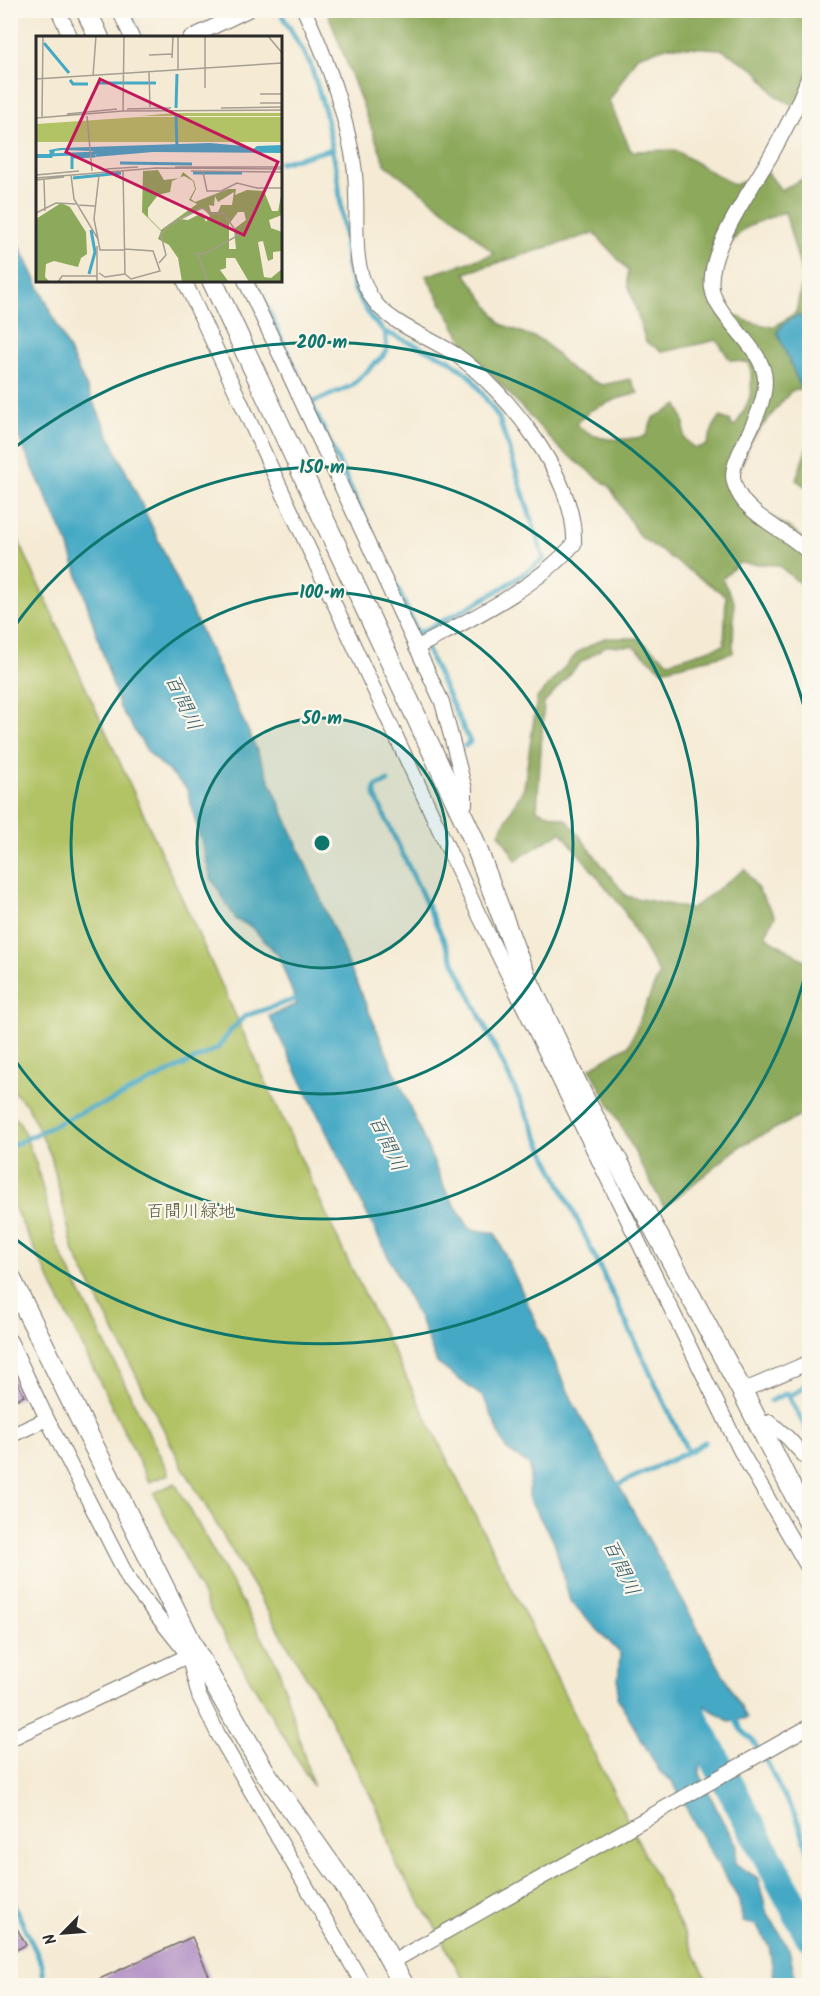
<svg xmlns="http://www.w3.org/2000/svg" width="820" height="1996" viewBox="0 0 820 1996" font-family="Kalam,'Klee One',sans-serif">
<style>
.green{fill:#b2c366;stroke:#6e7748;stroke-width:1.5}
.forest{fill:#8da95b;stroke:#5c6a43;stroke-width:1.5;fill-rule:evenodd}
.water{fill:#45a9c5;stroke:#386a78;stroke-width:1.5}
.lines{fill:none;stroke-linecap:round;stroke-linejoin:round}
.stream{stroke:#45a9c5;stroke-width:5}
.river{stroke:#45a9c5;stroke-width:30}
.building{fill:#b898c7}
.street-casing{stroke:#726e66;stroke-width:16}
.secondary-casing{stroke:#726e66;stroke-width:22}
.street{stroke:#fff;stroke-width:14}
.secondary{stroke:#fff;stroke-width:20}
.ring{fill:none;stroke:#0f766e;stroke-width:3}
.labels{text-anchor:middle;stroke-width:4.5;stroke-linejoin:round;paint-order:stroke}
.park-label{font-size:18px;fill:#54593d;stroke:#fbf7ec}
.water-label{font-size:20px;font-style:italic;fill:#355d69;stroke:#fbf7ec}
.inset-river{fill:none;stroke:#45a9c5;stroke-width:3}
.inset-road{fill:none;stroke:#a49e91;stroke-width:1.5}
.view{fill:#c2185b;fill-opacity:0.15;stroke:#c2185b;stroke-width:3}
.inset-edge{fill:none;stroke:#2b2b2b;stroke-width:3}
.centre{fill:#0f766e;stroke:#fbf7ec;stroke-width:3}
.ring-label{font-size:18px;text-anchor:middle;font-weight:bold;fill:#0f766e;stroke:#fbf7ec;stroke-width:4.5;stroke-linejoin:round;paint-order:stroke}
</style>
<rect width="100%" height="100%" fill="#fbf7ec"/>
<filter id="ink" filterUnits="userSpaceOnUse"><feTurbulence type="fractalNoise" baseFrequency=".0167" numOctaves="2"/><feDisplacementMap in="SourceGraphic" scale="12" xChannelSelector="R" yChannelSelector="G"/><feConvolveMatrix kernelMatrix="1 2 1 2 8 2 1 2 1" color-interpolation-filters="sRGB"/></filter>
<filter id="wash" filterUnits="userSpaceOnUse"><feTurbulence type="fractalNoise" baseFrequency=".008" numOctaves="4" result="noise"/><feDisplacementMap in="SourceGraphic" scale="24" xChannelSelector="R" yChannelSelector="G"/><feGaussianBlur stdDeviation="1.35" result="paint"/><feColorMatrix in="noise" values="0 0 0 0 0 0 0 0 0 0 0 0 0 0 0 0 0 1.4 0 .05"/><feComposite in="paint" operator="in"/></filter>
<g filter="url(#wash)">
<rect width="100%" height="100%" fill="#f5ebd5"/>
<path class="green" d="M11 524 344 1253 710 1985H466L433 1923 396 1865 378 1810 320 1700 181 1464 74 1252 51 1156 27 1105 11 1089Z
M13 1116 20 1123 37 1166 56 1243 169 1474 149 1482 11 1201 10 1118Z
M175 1483 278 1666 313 1786 214 1619 154 1493Z"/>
<path class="forest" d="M327 11H809L810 111 806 113 776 96 757 71 721 49 670 46 637 56 609 101 631 151 675 150 734 185 768 173 781 190 809 176V323L798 315 800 385 809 382V379V388L791 391 751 440 736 479 744 496 758 508 796 532 809 546V591L778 565 739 563 722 579 734 601 733 653 662 670 633 646H606L579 664 544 703 537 810 567 820 626 896 691 909 745 869 775 916 765 936 809 963V1112L742 1145 664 1207 590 1068 629 1045 659 974 621 906 561 832 516 860 499 833 524 787 537 698 578 652 604 638H637L669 662 724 645 726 596 639 536 610 487 560 449 467 348 426 276 494 254 459 221 385 164ZM785 212 803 278 796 312 774 327C762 325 744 322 734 314 708 290 720 247 746 228 757 221 773 217 785 212ZM594 233 628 270V284L646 342 663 352 717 340 730 360 750 363C754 393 751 399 736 425L731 426V421L721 417C711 426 712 434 706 446L694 448 684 438V422L678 405 653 418 646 436C620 441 597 443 576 424L591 410 617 399 638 393 630 379 602 385 574 372 543 341 501 324 465 273Z
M809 441V489L796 480Z"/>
<path class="water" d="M10 225 251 737 446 1191 470 1229 495 1233 574 1404 747 1718 730 1722 691 1697 702 1746 700 1774 723 1822 737 1845 735 1864 758 1878 766 1910 789 1949 797 1985H775L769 1946 756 1925 743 1922 738 1898 696 1827 673 1782 660 1772 617 1697 620 1653 570 1601 554 1541 529 1500 530 1466 506 1449 484 1398 437 1363 422 1325 269 1016 297 1004 278 955 250 926 236 920 211 878 187 789 148 752 120 708 68 544 11 421V358L20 323 11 301Z
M798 315 810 323 809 379V381L800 386 777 332 784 323Z"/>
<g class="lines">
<path class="stream" d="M128 10 140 38
M279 10 310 63 325 111 337 172 348 266 354 289 371 318 385 332 448 359 471 377 499 418 544 559C505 589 463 611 419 633
M280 163 332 149
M254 280 419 635
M311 403 351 386 383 356 387 350 385 332
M425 646 470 742 465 746
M388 781 375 787V796L688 1452
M11 1146 88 1109 107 1103 218 1048 231 1030 245 1016 299 998
M789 1396 800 1390 810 1378
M771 1401 787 1393 810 1436
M613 1487 688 1452 705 1442
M734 1717 741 1730 753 1741 768 1764 780 1789 796 1816 810 1856
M10 1897 42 1964 45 1986"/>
<path class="river" d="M10 326 33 375
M680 1689 697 1725 810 1936"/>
</g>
<g id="blocks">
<path class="building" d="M10 1367 24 1396 10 1402Z
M10 1916 26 1945 10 1953Z
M192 1937 210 1978 193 1986H84Z"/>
</g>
</g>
<g filter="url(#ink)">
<use href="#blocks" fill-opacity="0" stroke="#726e66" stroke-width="1.5"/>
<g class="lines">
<defs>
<path id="street" d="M58 10 71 38
M119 10 132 38
M304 10C325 53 341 101 351 148 354 162 356 178 356 193 358 231 350 274 378 306 397 326 432 339 455 354 506 390 577 479 574 544 532 591 470 619 416 648
M190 38 248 10
M810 72C801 100 788 124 774 150 755 185 706 249 712 289 717 320 766 348 765 382 765 403 752 426 743 445 739 454 733 465 733 475 733 486 741 500 749 507 767 525 792 535 810 554
M184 280 478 913 740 1450 810 1571
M245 280 442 702 465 789V804L461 813
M10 1341 47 1419 130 1582 188 1655 199 1696 219 1736 364 1986
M742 1391 810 1362
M760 1427 770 1422 788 1438 810 1462
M10 1436 47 1419
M10 1739 196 1652
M392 1962 810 1726"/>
<path id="secondary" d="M86 10 99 38
M212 280 472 836 521 966 584 1099 742 1391 810 1525
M10 1277 196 1652 265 1772 344 1884 375 1932 404 1986"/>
</defs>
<use href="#street" class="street-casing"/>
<use href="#secondary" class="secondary-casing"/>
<use href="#street" class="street"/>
<use href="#secondary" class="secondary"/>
</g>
</g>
<circle cx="322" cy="843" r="125" fill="#0f766e" fill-opacity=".12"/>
<g class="ring">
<circle cx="322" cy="843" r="125"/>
<circle cx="322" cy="843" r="251"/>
<path d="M12 630A376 376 0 1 1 12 1056"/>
<path d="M809 960A501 501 0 0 1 14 1238M14 448A501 501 0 0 1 809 726"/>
</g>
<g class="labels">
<g class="park-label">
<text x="191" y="1217">百間川緑地</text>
</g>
<g class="water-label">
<text transform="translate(184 702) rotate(65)" y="7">百間川</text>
<text transform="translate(388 1143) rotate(65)" y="7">百間川</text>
<text transform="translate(622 1567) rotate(65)" y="7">百間川</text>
</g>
</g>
<g transform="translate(36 36)">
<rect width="246" height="246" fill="#f5ebd5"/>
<path d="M138 77H246V80H104ZM104 81H246V106H0V88Z" fill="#b2c366"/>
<path d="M122 134 128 144 144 142 147 136 158 145 160 153 155 163 159 166 192 153H200L199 159 211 154 228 155 236 175H242L246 155V179L233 184 235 192 246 196V215L237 216V223L232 225 227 205 222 206 228 241 235 242 246 233V246H213L199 222H190V232L184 234 193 246H146L142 222 133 209 122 203 125 195 106 176 107 135ZM148 140 157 145 159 153 153 164 161 168 125 194 112 181V172L122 159 134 156 136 145ZM198 156 196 169H185L182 176H175L173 169 178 170 179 160 182 166ZM167 172 174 180 170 186 166 177 152 184 143 183ZM202 176H208L210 184 198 193 200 213H193V188ZM25 167 34 171 50 196 51 218 45 222 42 231 18 225 10 228 9 241 14 246H0V183Z" fill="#8da95b" fill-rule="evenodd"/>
<path d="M174 107 207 110 215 115 221 110 246 109V117L117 116 58 121 62 117 55 115 27 114 19 115 16 122H0L1 118H14L13 114 24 112Z" fill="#45a9c5"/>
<path class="inset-river" d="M8 7 33 37M34 44 37 48H52M62 47H120M140 72 141 38M140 80 141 111M13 119 62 117M84 127 156 128M36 133V121L59 120M157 137H206M37 142 85 137M53 238 59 216 55 194"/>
<path class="inset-road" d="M142 0V33M232 0 246 17M113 19 136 18M136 22 137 0M113 36 114 71M57 40 60 0M0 43 246 27M169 52V0M224 58H246M224 67H246M185 72 246 71M91 73 135 72M87 75 88 0M31 78 81 73M51 80 56 135M6 81 7 0M0 82 87 75 246 74M139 131H246M70 133 102 131M87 134 89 238 95 243 124 235 117 215 89 213M155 135 246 136M167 136 171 155H185L201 147 221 152H246M0 139 43 135M35 139 38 163 62 203 64 214H89M37 139 83 135M0 142 120 132 246 133M0 144 28 141M8 144 9 175M41 169 59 170M0 177 20 167 40 168M62 203 58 183 63 139M123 227 130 219 125 199 133 189 166 172 176 178 187 177 203 199 168 218 161 217 172 246M63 237 69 241 89 238M22 246 26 240H61M61 246V210"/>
<path class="view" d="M64 43 242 126 208 199 30 116Z"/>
<rect width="246" height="246" class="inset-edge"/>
</g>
<circle cx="322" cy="843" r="9" class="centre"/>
<g class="ring-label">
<text x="322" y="348">200 m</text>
<text x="322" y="473">150 m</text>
<text x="322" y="598">100 m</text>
<text x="322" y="724">50 m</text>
</g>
<rect width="820" height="1996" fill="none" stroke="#fbf7ec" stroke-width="36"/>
<g transform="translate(63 1933) rotate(245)" stroke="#fbf7ec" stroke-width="4.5" paint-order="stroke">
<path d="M0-4.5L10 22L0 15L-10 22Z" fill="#2b2b2b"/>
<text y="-9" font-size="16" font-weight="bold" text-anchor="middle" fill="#2b2b2b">N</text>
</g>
</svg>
